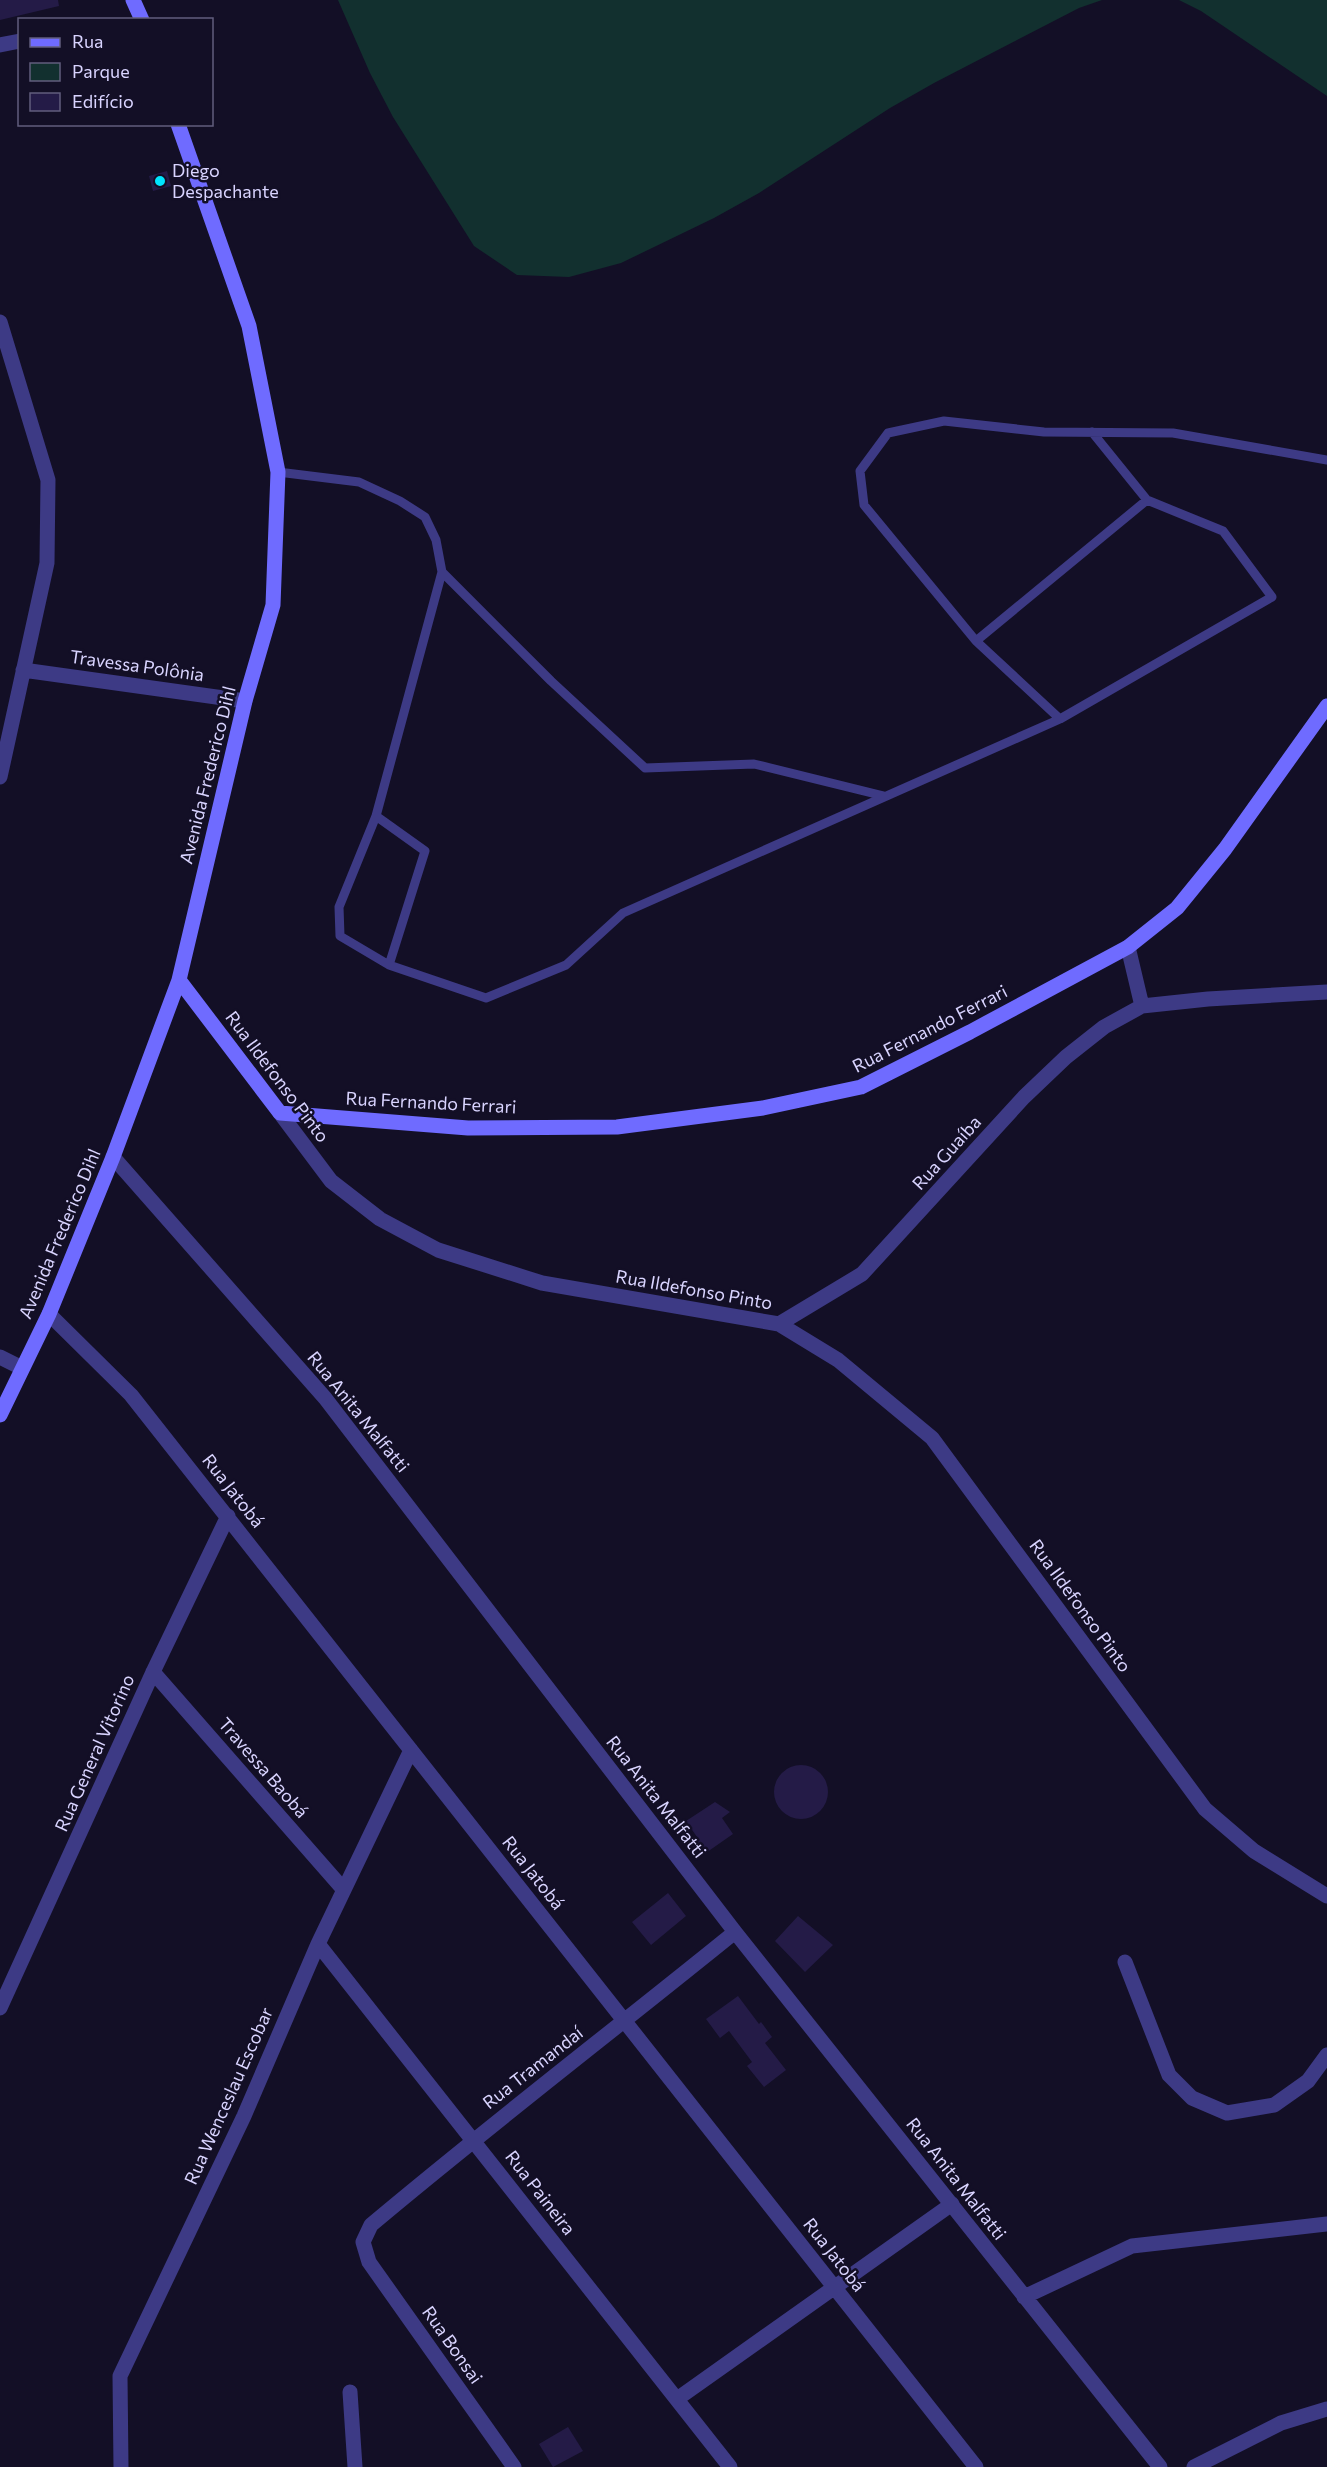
<svg xmlns="http://www.w3.org/2000/svg" width="1327" height="2467" viewBox="0 0 1327 2467" font-family="Commissioner,sans-serif">
<style>
.green{fill:#12302f}
.building{fill:#241b47}
.lines{fill:none;stroke-linecap:round;stroke-linejoin:round}
.service{stroke:#3d3a85;stroke-width:9}
.minor{stroke:#3d3a85;stroke-width:15}
.secondary{stroke:#6f6bff;stroke-width:15}
.poi-dot{fill:#00e5ff;stroke:#130f26;stroke-width:2}
.labels{text-anchor:middle;stroke-width:5;stroke-linejoin:round;paint-order:stroke}
.poi-label{font-size:18px;fill:#d9d4ff;stroke:#130f26;text-anchor:start}
.street-label{font-size:18px;fill:#d9d4ff;stroke:#130f26}
</style>
<rect width="100%" height="100%" fill="#130f26"/>
<path class="green" d="M338 0H1102L1079 8 934 83 890 108 759 193 714 218 621 263 569 277 517 275 474 246 393 117 370 73Z
M1179 0H1327V96L1201 11Z"/>
<path class="building" d="M0 0H58L59 6 0 20Z
M167 171 171 186 153 191 149 176Z
M774 1792a27 27 0 1 1 54 0a27 27 0 1 1-54 0Z
M715 1802 730 1812 722 1818 733 1834 700 1857 690 1843 697 1837 686 1821Z
M668 1893 686 1916 651 1945 632 1922Z
M798 1916 833 1945 805 1972 775 1941Z
M738 1996 759 2024 761 2022 772 2037 765 2043 786 2070 764 2087 747 2066 752 2062 729 2031 720 2038 706 2019Z
M568 2427 583 2451 553 2467 539 2444Z"/>
<g class="lines">
<path class="service" d="M278 472 359 482 400 501 425 517 436 540 442 572 376 816 339 907 340 936 389 965 486 998 566 965 623 913 1060 719 1272 597 1223 531 1147 500
M442 572 551 681 645 768 754 764 884 796
M976 641 1147 500 1092 432
M1060 719 976 641 864 505 860 471 888 433 944 421 1044 432 1173 433 1327 460
M376 816 425 851 389 965"/>
<path class="minor" d="M0 45 20 41
M0 322 48 480 47 563 0 777
M23 670 245 701
M1128 947 1142 1006
M280 1113 331 1181 380 1219 438 1250 542 1283 779 1324 838 1360 932 1438 1205 1809 1254 1851 1327 1896
M113 1157 325 1398 735 1932 1160 2467
M49 1314 131 1395 976 2467
M779 1324 862 1274 1024 1097 1066 1057 1104 1027 1142 1006 1208 999 1327 992
M0 1357 22 1368
M153 1672 344 1890
M318 1944 730 2467
M1125 1962 1169 2075 1192 2098 1227 2113 1274 2105 1308 2081 1327 2055
M0 2008 153 1672 228 1516
M1024 2297 1132 2246 1327 2224
M350 2392 355 2467
M677 2399 952 2204
M121 2467 120 2376 244 2116 318 1944 411 1750
M514 2467 369 2262 363 2242 371 2225C490 2125 614 2030 735 1932
M1194 2467 1281 2423 1327 2409"/>
<path class="secondary" d="M133 0 142 20
M179 980 280 1113 468 1128 617 1127 763 1108 861 1087 970 1032 1128 947 1177 908 1225 849 1327 706
M0 1415 49 1314 113 1157 179 980 245 701 273 605 278 472 249 326 178 124"/>
</g>
<circle class="poi-dot" cx="160" cy="181" r="6"/>
<g class="labels">
<g class="poi-label">
<text x="172" y="177">Diego<tspan x="172" dy="21">Despachante</tspan></text>
</g>
<g class="street-label">
<text transform="translate(137 666) rotate(8)" y="6">Travessa Polônia</text>
<text transform="translate(208 775) rotate(-76)" y="6">Avenida Frederico Dihl</text>
<text transform="translate(930 1029) rotate(-27)" y="6">Rua Fernando Ferrari</text>
<text transform="translate(277 1077) rotate(53)" y="6">Rua Ildefonso Pinto</text>
<text transform="translate(431 1103) rotate(3)" y="6">Rua Fernando Ferrari</text>
<text transform="translate(947 1153) rotate(-48)" y="6">Rua Guaíba</text>
<text transform="translate(60 1234) rotate(-67)" y="6">Avenida Frederico Dihl</text>
<text transform="translate(694 1290) rotate(10)" y="6">Rua Ildefonso Pinto</text>
<text transform="translate(358 1412) rotate(51)" y="6">Rua Anita Malfatti</text>
<text transform="translate(233 1491) rotate(52)" y="6">Rua Jatobá</text>
<text transform="translate(1080 1606) rotate(54)" y="6">Rua Ildefonso Pinto</text>
<text transform="translate(95 1753) rotate(-66)" y="6">Rua General Vitorino</text>
<text transform="translate(263 1768) rotate(49)" y="6">Travessa Baobá</text>
<text transform="translate(656 1797) rotate(52)" y="6">Rua Anita Malfatti</text>
<text transform="translate(533 1873) rotate(52)" y="6">Rua Jatobá</text>
<text transform="translate(533 2068) rotate(-38)" y="6">Rua Tramandaí</text>
<text transform="translate(229 2096) rotate(-66)" y="6">Rua Wenceslau Escobar</text>
<text transform="translate(956 2179) rotate(52)" y="6">Rua Anita Malfatti</text>
<text transform="translate(540 2193) rotate(52)" y="6">Rua Paineira</text>
<text transform="translate(834 2255) rotate(52)" y="6">Rua Jatobá</text>
<text transform="translate(452 2345) rotate(55)" y="6">Rua Bonsai</text>
</g>
</g>
<rect x="18" y="18" width="195" height="108" fill="#130f26" stroke="#625e7d" stroke-width="1.5"/>
<rect x="30" y="38" width="30" height="9" fill="#6f6bff" stroke="#625e7d" stroke-width="1.5"/>
<text x="72" y="48" font-size="18" fill="#d9d4ff">Rua</text>
<rect x="30" y="63" width="30" height="18" fill="#12302f" stroke="#625e7d" stroke-width="1.5"/>
<text x="72" y="78" font-size="18" fill="#d9d4ff">Parque</text>
<rect x="30" y="93" width="30" height="18" fill="#241b47" stroke="#625e7d" stroke-width="1.5"/>
<text x="72" y="108" font-size="18" fill="#d9d4ff">Edifício</text>
</svg>
